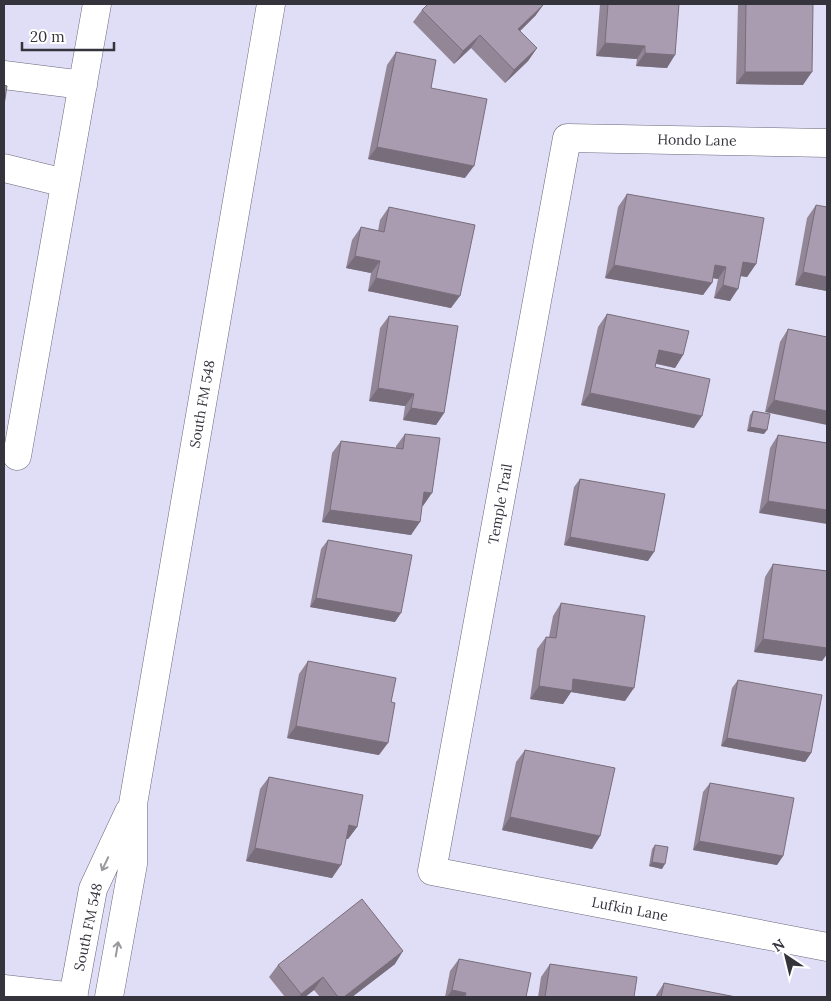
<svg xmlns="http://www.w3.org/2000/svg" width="831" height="1001" viewBox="0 0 831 1001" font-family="Lora,serif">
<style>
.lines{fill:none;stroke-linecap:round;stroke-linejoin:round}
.minor-casing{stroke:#68667b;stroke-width:29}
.major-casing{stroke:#68667b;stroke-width:29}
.minor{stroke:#fff;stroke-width:28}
.major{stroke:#fff;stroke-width:28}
.wall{fill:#928697}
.shaded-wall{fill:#776d7b}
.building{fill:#aa9cb0;stroke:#776d7b}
.oneway{stroke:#9a9a9e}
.labels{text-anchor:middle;stroke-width:5;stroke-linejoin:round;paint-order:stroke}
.street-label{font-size:14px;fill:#35343d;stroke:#fff}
</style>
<rect width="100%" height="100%" fill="#e0def6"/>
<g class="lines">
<defs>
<path id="minor" d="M4 75 83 85
M827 143 567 138 432 871 827 947
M4 168 65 183
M17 456 97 4
M4 989 74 997"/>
<path id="major" d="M73 997 93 889 129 812
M109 997 133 864V804L271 4"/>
</defs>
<use href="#minor" class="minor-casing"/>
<use href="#major" class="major-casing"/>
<use href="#minor" class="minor"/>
<use href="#major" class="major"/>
</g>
<path class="wall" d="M600 4H679L667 68 636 66 637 59 596 56Z
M738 4H813L803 85 736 84Z
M422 10 536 15 520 31 537 48 528 61 505 83 471 48 454 64 413 22Z
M396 52 431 88 465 178 368 159 387 65Z
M627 194 756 264 747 277 741 276 730 301 714 298 718 279 713 278 703 295 605 278 618 207Z
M816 205 827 291 795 285 807 218Z
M389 207 451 308 368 291 371 273 346 268 352 240 361 227 378 231 380 220Z
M607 314 683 355 675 368 656 364 655 367 694 428 581 405 598 327Z
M389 316 444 413 436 425 403 420 405 406 369 401 380 328Z
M788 329 827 337 765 412 780 342Z
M753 411 764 434 747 431 750 415Z
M405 434 423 506 422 505 411 535 322 522 332 453 341 441 396 448V446Z
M778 435 827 443 759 513 770 448Z
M580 479 648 561 564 545 574 487Z
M328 540 395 622 310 607 321 549Z
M773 564 827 571V654L822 661 754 652 765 577Z
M561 603 625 701 571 692 563 704 530 699 537 649 546 637H549L553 616Z
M308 661 379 755 287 738 299 674Z
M738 680 811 753 805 762 721 746 732 688Z
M525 750 600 836 592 849 502 830 516 762Z
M269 777 357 827 348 839H346L332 878 246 861 260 789Z
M710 783 783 856 777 865 693 850 703 792Z
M655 845 662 869 649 866 652 849Z
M459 959 526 997H445L450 971Z
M395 964 352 997H320L314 990 305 997H285L269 977 278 965Z
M550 964 634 997H538L541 977Z
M664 983 736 997H655Z"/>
<path class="shaded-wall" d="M544 4 536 15 509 42 518 29Z
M480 35 471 48 454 64 463 51Z
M605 43 645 46 637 59 596 56Z
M537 48 528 61 505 83 514 70Z
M645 53 675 55 667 68 636 66Z
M745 72H812L803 85 736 84Z
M377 147 474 166 465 178 368 159Z
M355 256 380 261 371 273 346 268Z
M743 262 756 264 747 277 734 275Z
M614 265 712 283 703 295 605 278Z
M715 265 726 267 718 279 706 277Z
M803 272 827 277V291L795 285Z
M376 278 460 296 451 308 368 291Z
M723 285 738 289 730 301 714 298Z
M659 350 683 355 675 368 650 362Z
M378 388 414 394 405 406 369 401Z
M590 393 702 416 694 428 581 405Z
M774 400 827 411V425L765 412Z
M411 408 444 413 436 425 403 420Z
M750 427 767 430 764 434 747 431Z
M424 492 432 493 423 506 416 505Z
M768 501 827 510V524L759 513Z
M330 510 420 522 411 535 322 522Z
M570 537 654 552 648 561 564 545Z
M316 598 401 613 395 622 310 607Z
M763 639 827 648V654L822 661 754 652Z
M573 679 634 688 625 701 571 692 563 704 530 699 539 686Z
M296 726 388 743 379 755 287 738Z
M727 738 811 753 805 762 721 746Z
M510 817 600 836 592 849 502 830Z
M349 825 357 827 348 839 340 837Z
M699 841 783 856 777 865 693 850Z
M255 848 341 865 332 878 246 861Z
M652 862 665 864 662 869 649 866Z
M403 951 395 964 352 997H344Z
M323 977 314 990 305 997H299L301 994Z
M452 990 466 993 463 997H447Z"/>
<path class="building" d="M428 4H544L518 29 537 48 514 70 480 35 463 51 422 10Z
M608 4H679L675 55 645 53V46L605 43Z
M746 4H813L812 72H745Z
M396 52 436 60 431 88 487 99 474 166 377 147Z
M4 85 7 86 4 105Z
M627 194 764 218 756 264 743 262 738 289 723 285 726 267 715 265 712 283 614 265Z
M816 205 827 207V277L803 272Z
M389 207 475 225 460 296 376 278 380 261 355 256 361 227 384 232Z
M607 314 689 331 683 355 659 350 655 367 710 379 702 416 590 393Z
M389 316 458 326 444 413 411 408 414 394 378 388Z
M788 329 827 337V411L774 400Z
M753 411 770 414 767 430 750 427Z
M405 434 440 438 432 493 424 492 420 522 330 510 341 441 403 449Z
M778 435 827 443V510L768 501Z
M580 479 665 494 654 552 570 537Z
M328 540 412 555 401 613 316 598Z
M773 564 827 571V648L763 639Z
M561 603 645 616 634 688 573 679 572 691 539 686 546 637 556 638Z
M308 661 396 678 391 702 395 703 388 743 296 726Z
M738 680 822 695 811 753 727 738Z
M525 750 615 768 600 836 510 817Z
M269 777 363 795 357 827 349 825 341 865 255 848Z
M710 783 794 798 783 856 699 841Z
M655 845 668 847 665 864 652 862Z
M362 899 403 951 344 997H338L323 977 301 994 278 965Z
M459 959 531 973 526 997H465L466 993 452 990Z
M550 964 637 977 634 997H545Z
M664 983 736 997H661Z"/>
<defs><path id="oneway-shaft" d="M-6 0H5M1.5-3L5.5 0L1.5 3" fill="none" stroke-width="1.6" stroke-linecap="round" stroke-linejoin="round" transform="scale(1.25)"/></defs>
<g class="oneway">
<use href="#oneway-shaft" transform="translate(105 864) rotate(115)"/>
<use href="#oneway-shaft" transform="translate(117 949) rotate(-80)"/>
</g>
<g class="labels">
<g class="street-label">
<text transform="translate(697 140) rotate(1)" y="5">Hondo Lane</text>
<text transform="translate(202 404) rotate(-80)" y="5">South FM 548</text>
<text transform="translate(500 504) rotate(-80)" y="5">Temple Trail</text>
<text transform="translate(630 909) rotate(11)" y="5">Lufkin Lane</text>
<text transform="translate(88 927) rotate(-78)" y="5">South FM 548</text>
</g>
</g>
<rect width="831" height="1001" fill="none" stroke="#35343d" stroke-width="10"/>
<g transform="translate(786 956) rotate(325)" stroke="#ffffff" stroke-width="4" paint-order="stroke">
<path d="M0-4L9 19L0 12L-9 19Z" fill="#35343d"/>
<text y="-8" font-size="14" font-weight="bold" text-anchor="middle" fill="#35343d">N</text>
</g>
<path d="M22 42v8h92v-8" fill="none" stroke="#35343d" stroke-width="2.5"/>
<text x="30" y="42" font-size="15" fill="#35343d" stroke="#ffffff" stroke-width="4" paint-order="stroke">20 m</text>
</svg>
